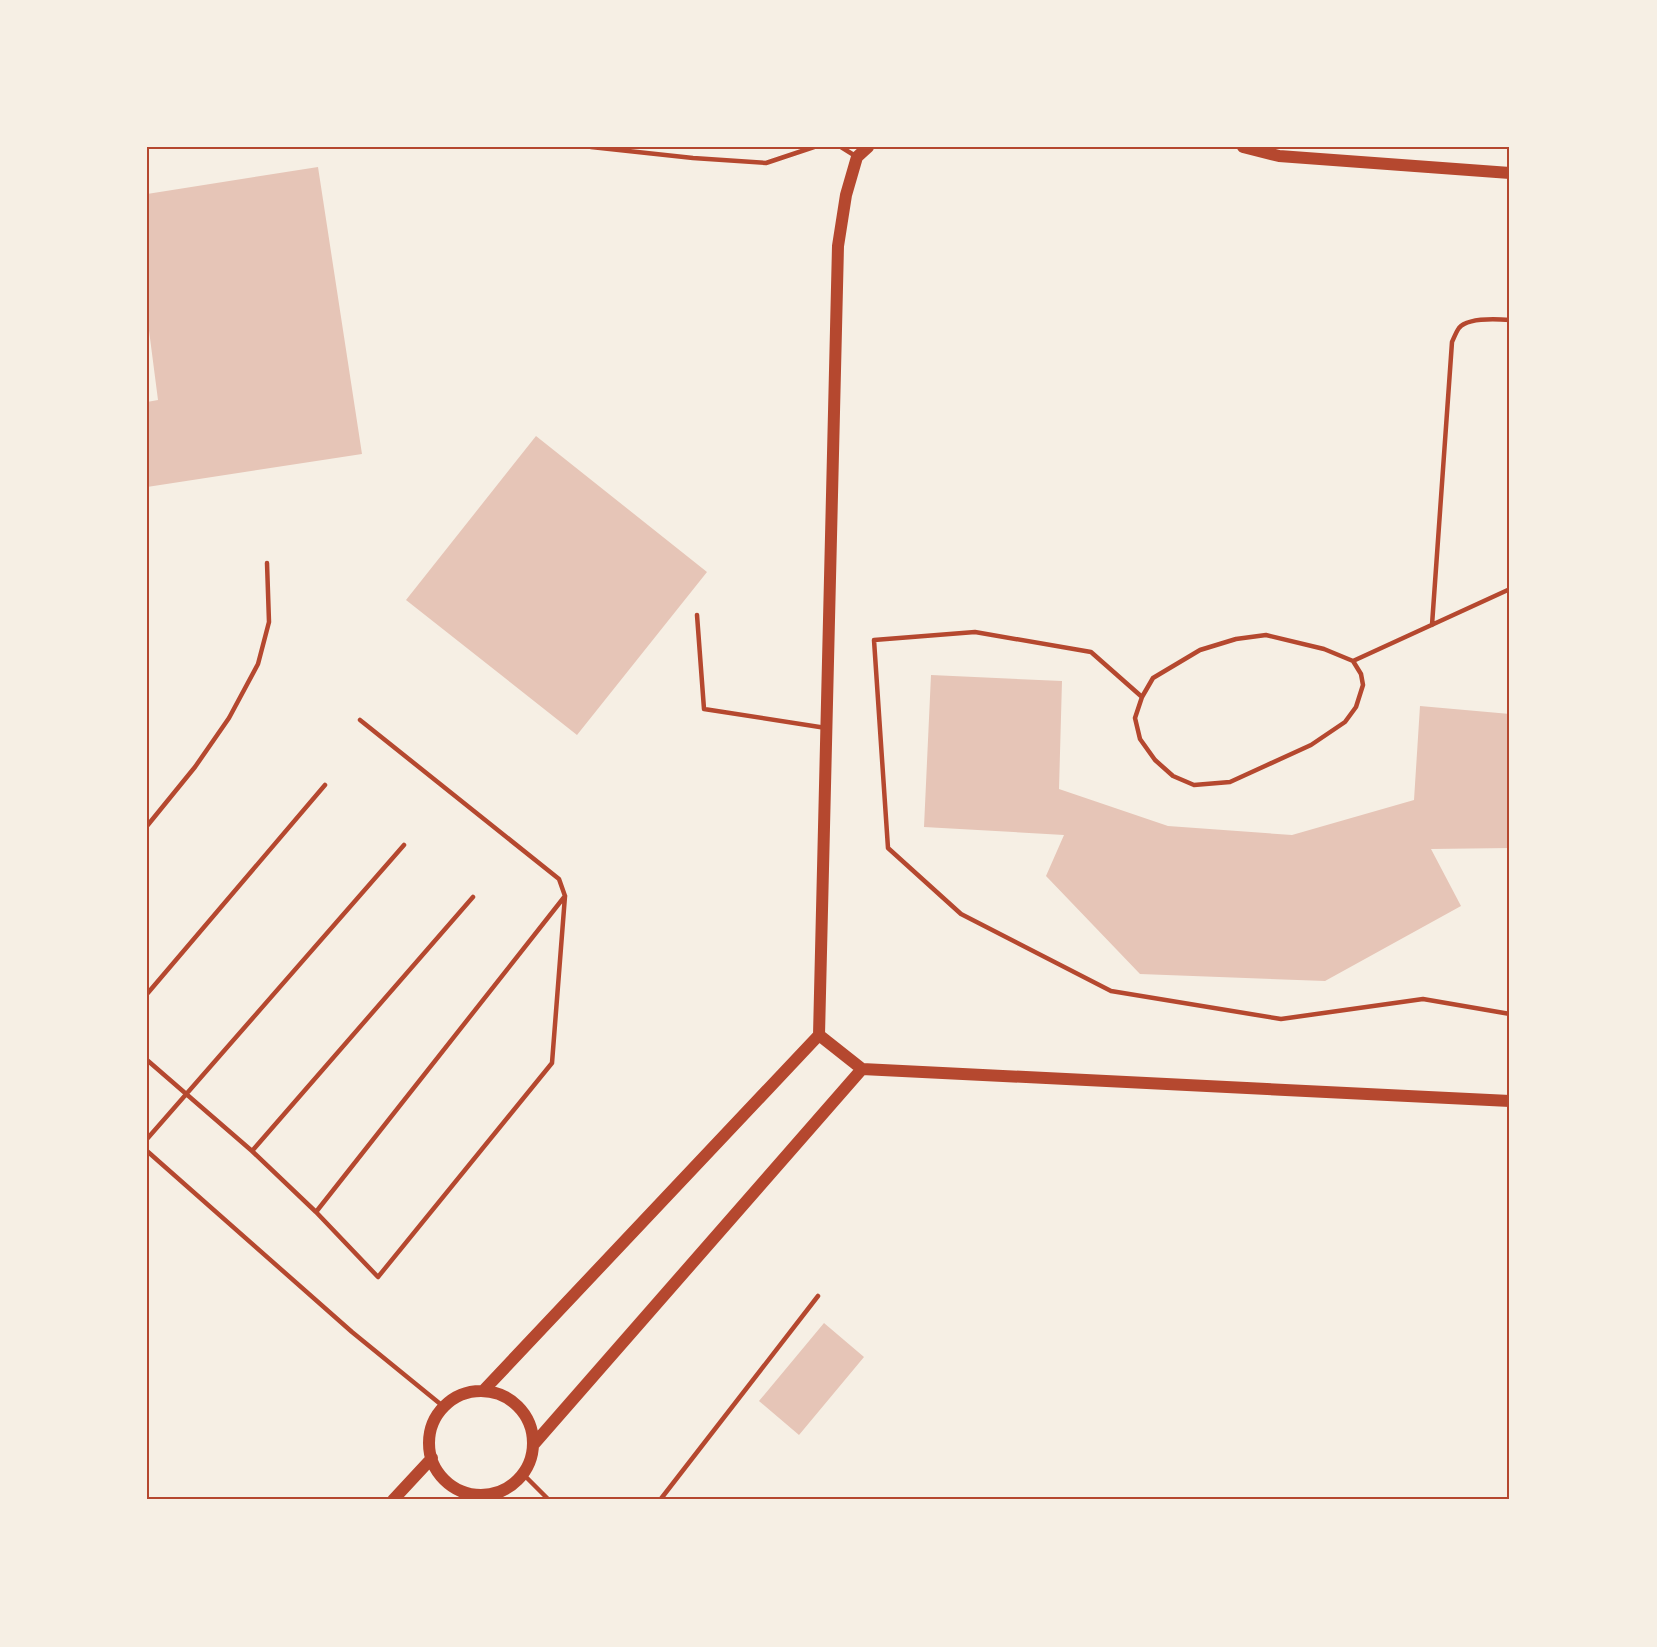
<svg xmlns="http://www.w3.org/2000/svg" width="1657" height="1647" viewBox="0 0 1657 1647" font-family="'Libre Baskerville',serif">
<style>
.building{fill:#e6c5b7}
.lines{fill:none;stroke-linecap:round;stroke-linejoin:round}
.service{stroke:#b5482f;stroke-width:4.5}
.secondary{stroke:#b5482f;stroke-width:12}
.neatline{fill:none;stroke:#b5482f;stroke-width:2}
</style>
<rect width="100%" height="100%" fill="#f6efe4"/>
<path class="building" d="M318 167 362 454 147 487V402L158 400 147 315V194Z
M536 436 707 572 577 735 406 600Z
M931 675 1062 681 1059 789 1168 826 1292 835 1414 800 1420 706 1510 714V848L1431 849 1461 906 1325 981 1140 974 1046 876 1064 835 924 827Z
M824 1323 864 1357 799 1435 759 1401Z"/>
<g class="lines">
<path class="service" d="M591 147 693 158 766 163 814 147
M841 147 857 157
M697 615 704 709 826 728
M1432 625 1452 342C1454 338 1456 332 1459 328 1468 317 1497 319 1510 320
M1266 635 1324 649 1353 661 1361 674 1363 685 1356 707 1345 722 1311 745 1230 782 1194 785 1173 776 1155 760 1140 739 1135 718 1142 697 1153 678 1200 650 1236 639Z
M1353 661 1510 589
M1142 697 1091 652 975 632 874 640 888 848 961 914 1111 991 1281 1019 1423 999 1510 1014
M147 826 195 767 229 718 258 664 269 622 267 563
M147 994 325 785
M147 1060 252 1151 316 1212 378 1277 552 1063 565 896 559 879 360 720
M147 1139 404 845
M147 1151 352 1332 444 1407
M252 1151 473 897
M316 1212 565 896
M524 1475 549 1500
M660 1500 818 1296"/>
<path class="secondary" d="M1243 147 1279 156 1510 173
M819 1035 838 246 846 195 857 157 868 147
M819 1035 862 1069
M862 1069 1510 1101
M429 1443a52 52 0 1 1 104 0a52 52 0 1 1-104 0Z
M483 1391 819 1035
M534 1444 862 1069
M393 1500 432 1458"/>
</g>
<rect width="1657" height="1647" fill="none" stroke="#f6efe4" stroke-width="297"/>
<rect x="148" y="148" width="1360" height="1350" class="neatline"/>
</svg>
